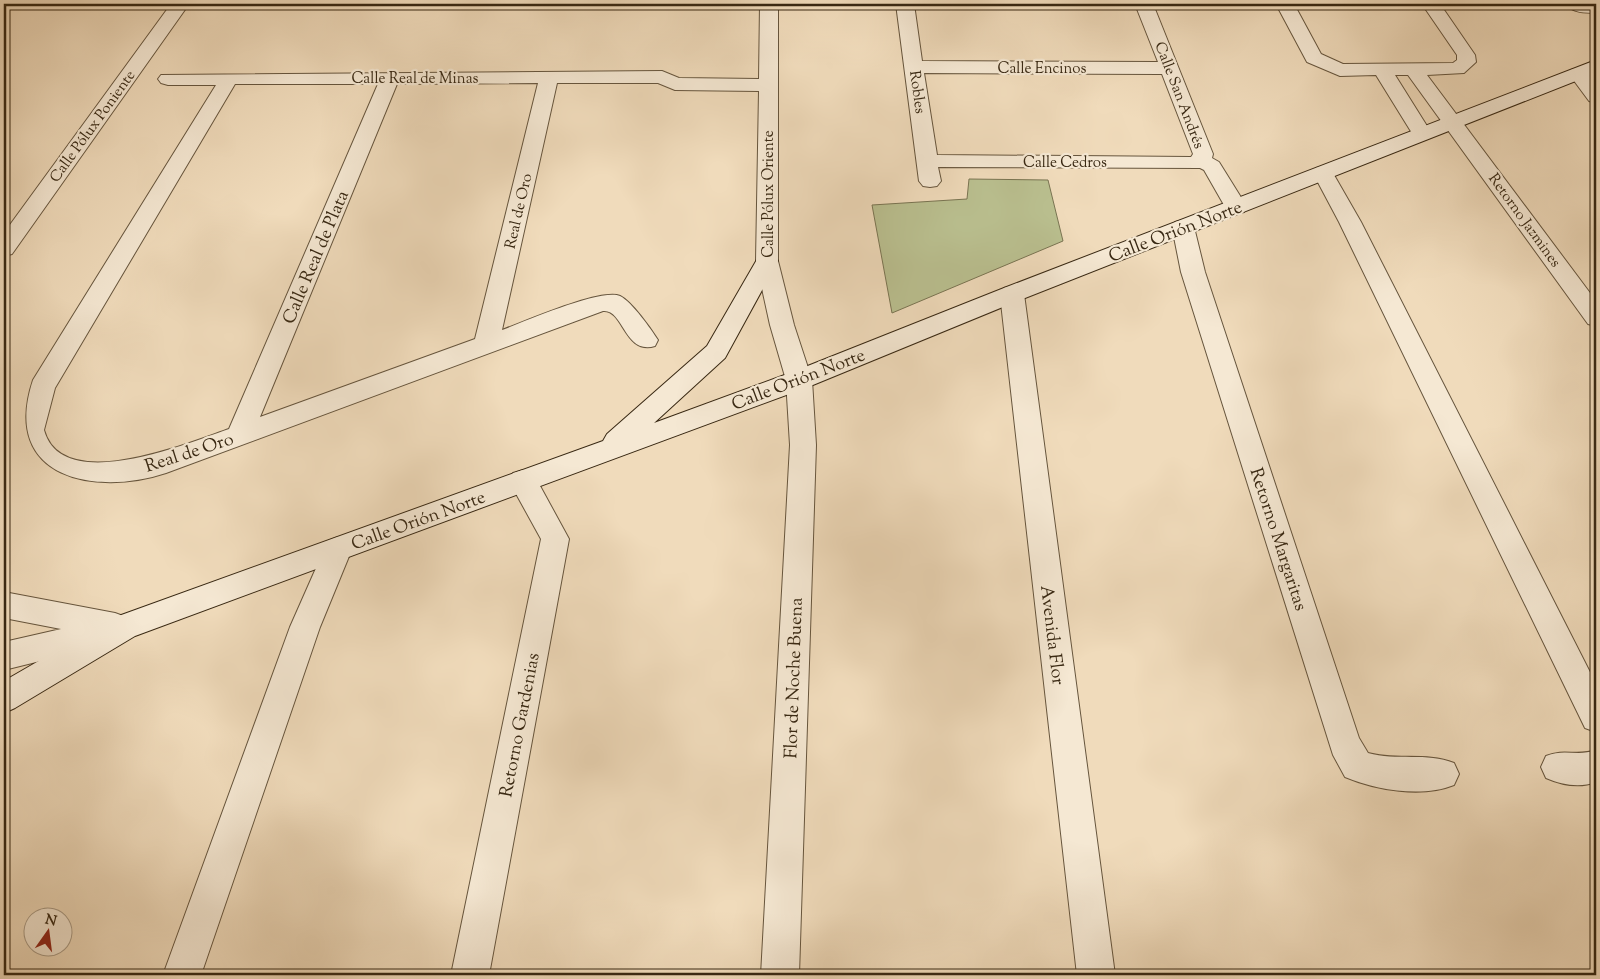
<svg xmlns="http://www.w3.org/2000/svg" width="1600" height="979" viewBox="0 0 1600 979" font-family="'Sorts Mill Goudy',serif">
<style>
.green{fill:#bac090;stroke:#797452}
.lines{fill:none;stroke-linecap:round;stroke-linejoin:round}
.street-casing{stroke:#66553d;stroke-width:2}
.secondary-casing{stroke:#382813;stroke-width:2}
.street{fill:#f5e8d3;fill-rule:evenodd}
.secondary{fill:#f5e8d3;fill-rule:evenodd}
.labels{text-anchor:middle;stroke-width:4.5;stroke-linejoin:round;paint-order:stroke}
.far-street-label{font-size:15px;fill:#382813;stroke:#f5e8d3}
.street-label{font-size:18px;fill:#382813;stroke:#f5e8d3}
</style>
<rect width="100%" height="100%" fill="#f0dbbb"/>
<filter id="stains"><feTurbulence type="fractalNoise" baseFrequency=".004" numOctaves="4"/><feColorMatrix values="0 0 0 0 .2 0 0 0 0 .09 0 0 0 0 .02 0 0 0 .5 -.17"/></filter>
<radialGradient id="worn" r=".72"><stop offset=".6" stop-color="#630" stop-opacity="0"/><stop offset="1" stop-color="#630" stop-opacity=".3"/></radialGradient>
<path class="green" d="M969 179 1048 180 1063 241 892 313 872 205 967 199Z"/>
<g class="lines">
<defs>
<path id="street" d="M171 4H189L12 254 4 256V233Z
M760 4H778V261L794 325 812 380 816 445 799 975H761L790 445 786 380 770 325 756 261 759 91 675 90 658 83H557L502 330C524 322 601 288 620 296 632 302 651 329 658 340L655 346C624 355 624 309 603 311L166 473C97 496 0 480 33 380L216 85H168L161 83 158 79 161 75 662 71 679 78 759 79ZM538 83 475 339 260 417 397 84ZM235 84H378L229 429C188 443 62 496 44 430L55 388Z
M896 4H914L922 61 1158 62 1135 4H1153L1213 154 1212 158 1219 162 1247 207 1244 212 1236 214 1228 212 1204 170 1200 168 938 167 941 181 937 186 930 187 923 186 919 181ZM924 73 1162 74 1193 154 1191 157 937 155Z
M1276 4H1294L1321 54 1343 64 1453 63 1457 60V55L1422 4H1440L1475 55 1476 62 1464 73 1427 75 1596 301V326L1588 324 1408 75H1395L1432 134 1429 138 1422 140 1415 138 1376 75 1340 76 1307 62Z
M1566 4H1596V13C1586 13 1572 13 1566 4Z
M1578 68C1595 72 1596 88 1596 103L1589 101 1569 74 1571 70Z
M1323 167 1330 168 1361 222 1596 684V732L1585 728 1339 222 1313 173 1316 168Z
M1183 220 1191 222 1194 227 1205 272 1359 738 1368 753C1396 761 1427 752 1454 763L1459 774 1454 785C1422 798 1376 790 1345 777L1333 755 1181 272 1172 227 1175 222Z
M1012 286 1020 288 1024 294 1115 975H1077L1000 294 1004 288Z
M523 470 533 473 569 539 489 975H451L541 539 509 481 513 473Z
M338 537 348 541 352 549 320 627 201 975H163L290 627 328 541Z
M4 592 115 613 126 617 130 626 124 639 113 643 4 670V642L61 629 4 618Z
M1596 750V782C1580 788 1562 785 1546 778L1541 767 1546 756C1565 748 1577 757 1596 750Z"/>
<path id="secondary" d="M1596 60V73L1020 300 808 387 135 636 15 708 4 713V681L113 618 603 441 607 434 707 346 759 256 767 253 775 256 778 261 725 358 654 423 790 373 1004 288Z"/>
</defs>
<use href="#street" class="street-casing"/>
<use href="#secondary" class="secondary-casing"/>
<use href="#street" class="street"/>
<use href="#secondary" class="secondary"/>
</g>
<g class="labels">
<g class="far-street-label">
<text x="1042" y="73">Calle Encinos</text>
<text x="415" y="83">Calle Real de Minas</text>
<text transform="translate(918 92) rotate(82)" y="5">Robles</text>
<text transform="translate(1180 95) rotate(69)" y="5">Calle San Andrés</text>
<text transform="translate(92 126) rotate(-54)" y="5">Calle Pólux Poniente</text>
<text x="1065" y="167">Calle Cedros</text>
<text transform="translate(768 194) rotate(-90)" y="5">Calle Pólux Oriente</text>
<text transform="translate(518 211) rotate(-77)" y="5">Real de Oro</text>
<text transform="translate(1525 220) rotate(54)" y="5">Retorno Jazmines</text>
</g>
<g class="street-label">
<text transform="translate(1175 231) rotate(-21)" y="6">Calle Orión Norte</text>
<text transform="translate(315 257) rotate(-67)" y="6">Calle Real de Plata</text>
<text transform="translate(798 379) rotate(-21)" y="6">Calle Orión Norte</text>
<text transform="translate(189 452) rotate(-18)" y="6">Real de Oro</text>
<text transform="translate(418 520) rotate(-20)" y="6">Calle Orión Norte</text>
<text transform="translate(1279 539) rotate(72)" y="6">Retorno Margaritas</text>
<text transform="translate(1053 635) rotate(83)" y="6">Avenida Flor</text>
<text transform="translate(793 678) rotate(-88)" y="6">Flor de Noche Buena</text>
<text transform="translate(519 725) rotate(-79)" y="6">Retorno Gardenias</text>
</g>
</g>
<rect width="1600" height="979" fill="none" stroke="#f0dbbb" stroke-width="20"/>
<rect x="5" y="5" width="1590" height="969" fill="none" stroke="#382813" stroke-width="2.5"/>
<rect x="10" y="10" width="1580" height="959" fill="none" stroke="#382813"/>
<g transform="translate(48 932) rotate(14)"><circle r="24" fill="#f5e8d3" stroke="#a99b86"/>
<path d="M0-4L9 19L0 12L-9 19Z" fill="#8f2418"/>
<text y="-8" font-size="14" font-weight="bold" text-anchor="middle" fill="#382813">N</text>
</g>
<rect width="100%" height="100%" filter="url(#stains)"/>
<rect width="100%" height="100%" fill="url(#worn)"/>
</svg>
